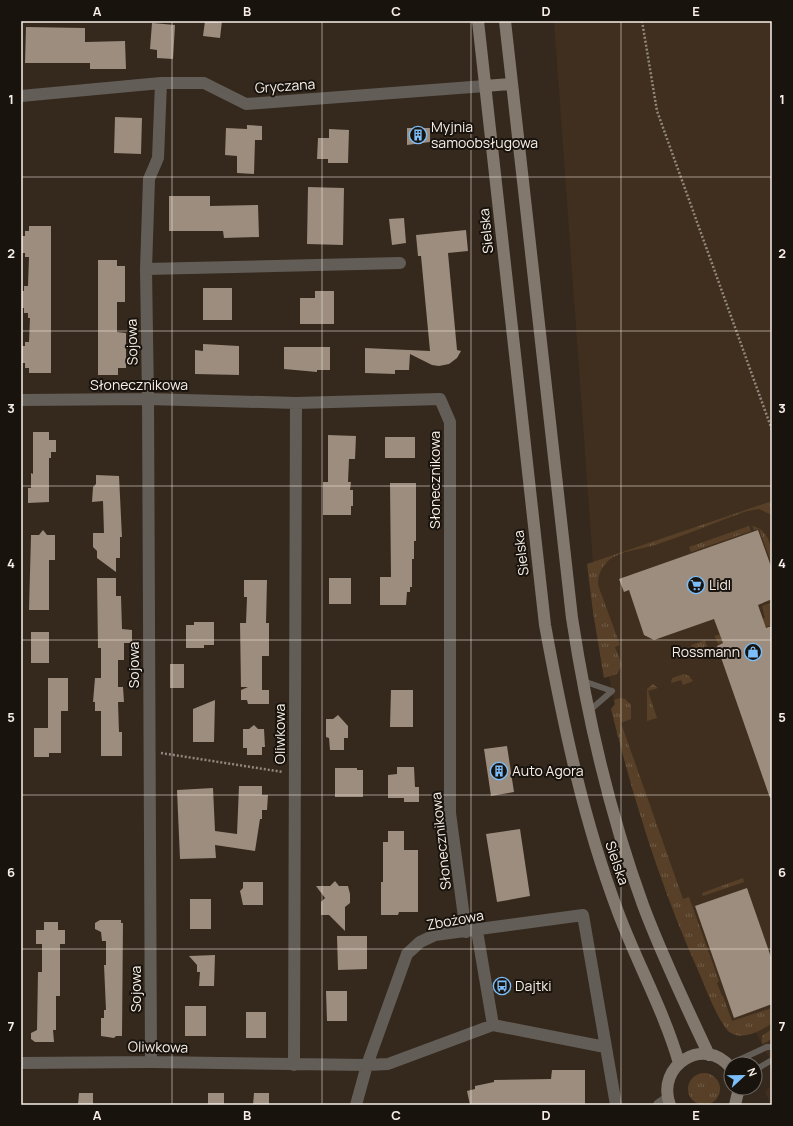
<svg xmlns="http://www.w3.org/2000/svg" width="793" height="1126" viewBox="0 0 793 1126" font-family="Manrope,sans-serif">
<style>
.built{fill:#402f1e}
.grass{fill:url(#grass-tufts)}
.building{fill:#9c8d7e}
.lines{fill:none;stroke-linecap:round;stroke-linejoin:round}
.path{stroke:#92887e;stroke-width:2.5;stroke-dasharray:2 2;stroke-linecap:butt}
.lane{stroke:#635d57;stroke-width:6}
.street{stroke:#635d57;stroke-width:12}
.secondary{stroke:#82786e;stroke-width:12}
.grid{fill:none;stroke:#f7efe7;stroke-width:1;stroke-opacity:0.55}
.labels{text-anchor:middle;stroke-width:4;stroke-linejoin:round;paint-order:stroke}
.street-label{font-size:14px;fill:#f7efe7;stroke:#19130e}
.poi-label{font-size:14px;fill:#f7efe7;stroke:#19130e;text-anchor:start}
.neatline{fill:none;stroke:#f7efe7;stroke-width:1.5}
.grid-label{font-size:13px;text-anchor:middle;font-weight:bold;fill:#f7efe7}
</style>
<defs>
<pattern id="grass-tufts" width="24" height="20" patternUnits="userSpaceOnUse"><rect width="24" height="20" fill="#574027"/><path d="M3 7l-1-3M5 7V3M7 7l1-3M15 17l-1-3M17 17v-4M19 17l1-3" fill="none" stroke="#705c46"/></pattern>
</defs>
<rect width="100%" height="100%" fill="#35291d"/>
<path class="built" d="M554 21H772V1063L755 1031 730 1033 619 726 602 642 593 563Z
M772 1084V1105H771L765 1092Z"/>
<path class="grass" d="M772 501V515L759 509 747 511C716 522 686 535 655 545 641 549 620 551 609 560 601 567 598 575 598 585L620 645 615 647 622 665 617 674 604 678 593 612 587 564Z
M749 526 751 531 691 552 689 547Z
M752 526C771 530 772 550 772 565L759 529 754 530Z
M772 599 771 606 772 625 718 644 715 636 765 618 762 606 770 603 769 600Z
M705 640 710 655 699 659 695 655 691 645Z
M684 674 689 676 693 681 683 685 681 680 671 683 672 678Z
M653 684 658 688 648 691 657 718 647 721V689Z
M620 698 625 699 631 705V719L621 723 683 899 689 897 719 981 717 983 722 996H723L732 1021 772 1008V1023C761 1031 741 1042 728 1031 715 1015 706 988 697 968 660 885 633 798 611 709L615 704 614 700Z
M743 878 744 882 703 896 702 893Z
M772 1029V1039L762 1044V1036Z
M688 1089a16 16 0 1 1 32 0a16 16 0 1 1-32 0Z"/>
<path class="building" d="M205 21H222L220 38 203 36Z
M152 23 175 25 173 59 157 58V50L150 49Z
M26 27 85 28V42L125 41 126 69H90V63H25Z
M115 117 142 118 141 154 114 153Z
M247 125 262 126V140H255L254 174 237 173V156L225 155 226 128 247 129Z
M407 128H430V142L407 145Z
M329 129 349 130 348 163H328V159H317L318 138H329Z
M308 187 344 188 343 245 307 244Z
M169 196H210V206L258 205 259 237 224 238 223 231H169Z
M404 218 406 243 392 245 389 219Z
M29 226H51V373H29V368H25V363H21V346H25V342H29L30 318H28V313H24V308H21V291H24V286H28L29 257H25V253H21V236H25V231H29Z
M466 230 468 251 448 253 457 350 461 351 457 358 449 364 439 366 432 365 410 354 409 370H395V374L365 373V348L430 351 421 256H418L416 235Z
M98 260H117V266H125V302H117V332L126 333V368H118V375H98Z
M203 288H232V320H203Z
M315 291H334V324H300V298H315Z
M203 344 239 346V375L195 374V350L203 351Z
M284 347H330V370H317V372L284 369Z
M33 432H49V440H56V452H51V458H49V502L28 503V488H31V473L33 474Z
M328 435 356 436 355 459H349L348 482H351L350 490H353V506H351V515H323V482H328Z
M385 437H415V458H385Z
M96 475 119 476 122 537H120V558H116V572L97 558V551L93 547V533H104L103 501 92 502 93 487 96 484Z
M390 483H416V541H414V559H412V587H410V592H407L406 605H380V577H391Z
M43 530 47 535H55V560H49V610H29L31 535H39Z
M758 530 772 569V599L758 605 766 628 772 626V797L770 798 717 646 723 643 714 619 654 640 644 635 629 590 624 592 619 579Z
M97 578H116V596H121L122 629 132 630V643H124V660H118V687H123L124 702H118L119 732H122V756H101V711H95V702H93L95 678H101V648H98Z
M329 578H351V604H329Z
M244 580H267L266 623H269V656H262V690H269V704H248L247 700H241V690L248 687H241L240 623H246L247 597H244Z
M194 622H214V645H204V648H186V625H194Z
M31 632H49V663H31Z
M170 664H184V688H170Z
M48 678H68V711H61V753H49V757H34V728H48Z
M391 690H413V727H390Z
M215 700 214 742H193V709Z
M338 715 348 726V738H344V750H330L329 738 326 737V719H333Z
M254 725 258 729H264L265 747H262V755H247V748H243V729H249Z
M507 746 514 792 491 796 484 749Z
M397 767H414L415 787H419V802H404V798H388V775L397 774Z
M335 768H357V770H363V797H335Z
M239 786H262V795H268L267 810H262V819H260L255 851 215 845 216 858 180 859 177 790 213 788 215 831 237 834Z
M520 829 530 896 497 902 486 834Z
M388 831H404V850H418V912H399L398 915H381V882H383V842H388Z
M335 881 339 886H348L350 894V903L345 907V931L329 915H321V902L325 898 316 886H330Z
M243 882H263V905H243L240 891 243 888Z
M747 888 772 960V1004L734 1018 695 906Z
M190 899H211V929H190Z
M100 920H121V923H123L122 1036H116L114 1038 101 1036V1018H104V1010H106L104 965H106V941H102L101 932 95 929V923Z
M44 922H58V930H65V944H60V996H56V1030H53L54 1042H35L31 1039V1033L37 1030 38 972H42V944H36V930H44Z
M337 936H367V969L338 970Z
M215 955 214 986H199L200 972H197V965L189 956Z
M326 991H347V1021H327Z
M185 1006H206V1036H185Z
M246 1012H266V1038H246Z
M552 1070H585V1105H470L467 1091 475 1089V1086L494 1082V1080L551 1079Z
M79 1093H93V1105H78Z
M208 1093H224V1105H208Z
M254 1093H269V1105H253Z"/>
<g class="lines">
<path class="path" d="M642 21 657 111 772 430
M161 753 283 772"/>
<path class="lane" d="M583 681 612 691
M589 711 612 691
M728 1065 767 1047H772
M755 1070 772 1060"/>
<path class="street" d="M21 96 161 83H204L246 104 485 86
M146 269 400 263
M21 400 148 399 296 403 440 399 450 422V813L466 932
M477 931 493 1025
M151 1062 148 399 146 269 149 179 158 158 161 83
M21 1063 151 1062 367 1065 407 954 420 942 435 935 583 915 616 1105
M294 1065 296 403
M356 1105 367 1065 388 1064 493 1025 605 1047
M659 1105 668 1099"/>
<path class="secondary" d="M478 21 545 625C563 723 583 819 618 912 637 963 664 1011 679 1063
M505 21 572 618C587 716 609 812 643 905 662 956 686 1006 709 1055
M485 86 511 84
M670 1105C655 1065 705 1035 731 1068
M735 1105 739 1088"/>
</g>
<path class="grid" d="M172 21V1105M322 21V1105M471 21V1105M621 21V1105M21 177H772M21 331H772M21 486H772M21 640H772M21 795H772M21 949H772"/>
<defs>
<symbol id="building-ring" viewBox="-11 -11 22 22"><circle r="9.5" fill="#19130e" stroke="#7cbef9" stroke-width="1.5"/><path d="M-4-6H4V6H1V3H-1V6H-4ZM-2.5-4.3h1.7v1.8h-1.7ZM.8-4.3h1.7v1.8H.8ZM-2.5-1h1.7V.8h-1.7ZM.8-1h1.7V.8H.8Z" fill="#7cbef9"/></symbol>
<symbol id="supermarket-ring" viewBox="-11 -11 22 22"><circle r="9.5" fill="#19130e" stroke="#7cbef9" stroke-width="1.5"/><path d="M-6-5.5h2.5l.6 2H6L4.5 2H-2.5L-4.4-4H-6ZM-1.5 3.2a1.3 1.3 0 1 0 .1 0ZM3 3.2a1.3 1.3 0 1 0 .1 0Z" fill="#7cbef9"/></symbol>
<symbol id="shop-ring" viewBox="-11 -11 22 22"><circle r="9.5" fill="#19130e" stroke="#7cbef9" stroke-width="1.5"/><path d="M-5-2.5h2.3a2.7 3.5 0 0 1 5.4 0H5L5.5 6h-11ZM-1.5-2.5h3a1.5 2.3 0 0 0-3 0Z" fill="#7cbef9"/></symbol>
<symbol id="bus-ring" viewBox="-11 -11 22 22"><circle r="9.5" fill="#19130e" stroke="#7cbef9" stroke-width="1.5"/><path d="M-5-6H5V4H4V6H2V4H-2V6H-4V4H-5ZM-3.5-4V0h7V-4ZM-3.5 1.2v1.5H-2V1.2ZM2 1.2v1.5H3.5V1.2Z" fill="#7cbef9"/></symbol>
</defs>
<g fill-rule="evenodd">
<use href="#building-ring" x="408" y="125" width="20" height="20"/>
<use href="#supermarket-ring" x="686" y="575" width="20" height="20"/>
<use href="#shop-ring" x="743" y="642" width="20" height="20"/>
<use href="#building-ring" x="489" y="761" width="20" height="20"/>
<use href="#bus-ring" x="492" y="976" width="20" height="20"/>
</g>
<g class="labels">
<g class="street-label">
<text transform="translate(285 86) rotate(-4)" y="5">Gryczana</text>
<text transform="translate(486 231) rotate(-96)" y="5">Sielska</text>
<text transform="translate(132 342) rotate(-91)" y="5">Sojowa</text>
<text x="139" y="390">Słonecznikowa</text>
<text transform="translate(435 480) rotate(-90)" y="5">Słonecznikowa</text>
<text transform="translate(521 553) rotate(-97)" y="5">Sielska</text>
<text transform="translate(134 665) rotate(-90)" y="5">Sojowa</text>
<text transform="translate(280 734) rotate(-90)" y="5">Oliwkowa</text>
<text transform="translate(441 841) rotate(-96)" y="5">Słonecznikowa</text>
<text transform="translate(617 863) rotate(71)" y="5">Sielska</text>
<text transform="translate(455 920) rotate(-10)" y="5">Zbożowa</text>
<text transform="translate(136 989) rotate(-90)" y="5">Sojowa</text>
<text transform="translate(158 1047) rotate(1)" y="5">Oliwkowa</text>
</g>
<g class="poi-label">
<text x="431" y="132">Myjnia<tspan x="431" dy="16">samoobsługowa</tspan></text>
<text x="709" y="590">Lidl</text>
<text x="740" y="657" text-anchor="end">Rossmann</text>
<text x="512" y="776">Auto Agora</text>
<text x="515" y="991">Dajtki</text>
</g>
</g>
<rect width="793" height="1126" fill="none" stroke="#19130e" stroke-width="44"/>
<g transform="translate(743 1076) rotate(68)"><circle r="19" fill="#19130e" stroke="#726b65"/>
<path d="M0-3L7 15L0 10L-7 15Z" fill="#7cbef9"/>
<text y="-6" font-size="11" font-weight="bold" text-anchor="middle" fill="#f7efe7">N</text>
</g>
<rect x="22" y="22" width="749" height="1082" class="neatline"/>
<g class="grid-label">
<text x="97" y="16">A</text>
<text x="247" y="16">B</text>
<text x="396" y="16">C</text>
<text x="546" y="16">D</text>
<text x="696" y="16">E</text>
<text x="11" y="104">1</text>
<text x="782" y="104">1</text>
<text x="11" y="258">2</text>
<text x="782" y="258">2</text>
<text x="11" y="413">3</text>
<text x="782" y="413">3</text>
<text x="11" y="568">4</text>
<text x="782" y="568">4</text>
<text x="11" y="722">5</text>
<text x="782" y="722">5</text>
<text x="11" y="877">6</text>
<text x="782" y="877">6</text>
<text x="11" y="1031">7</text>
<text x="782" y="1031">7</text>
<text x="97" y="1120">A</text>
<text x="247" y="1120">B</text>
<text x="396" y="1120">C</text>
<text x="546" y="1120">D</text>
<text x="696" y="1120">E</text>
</g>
</svg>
